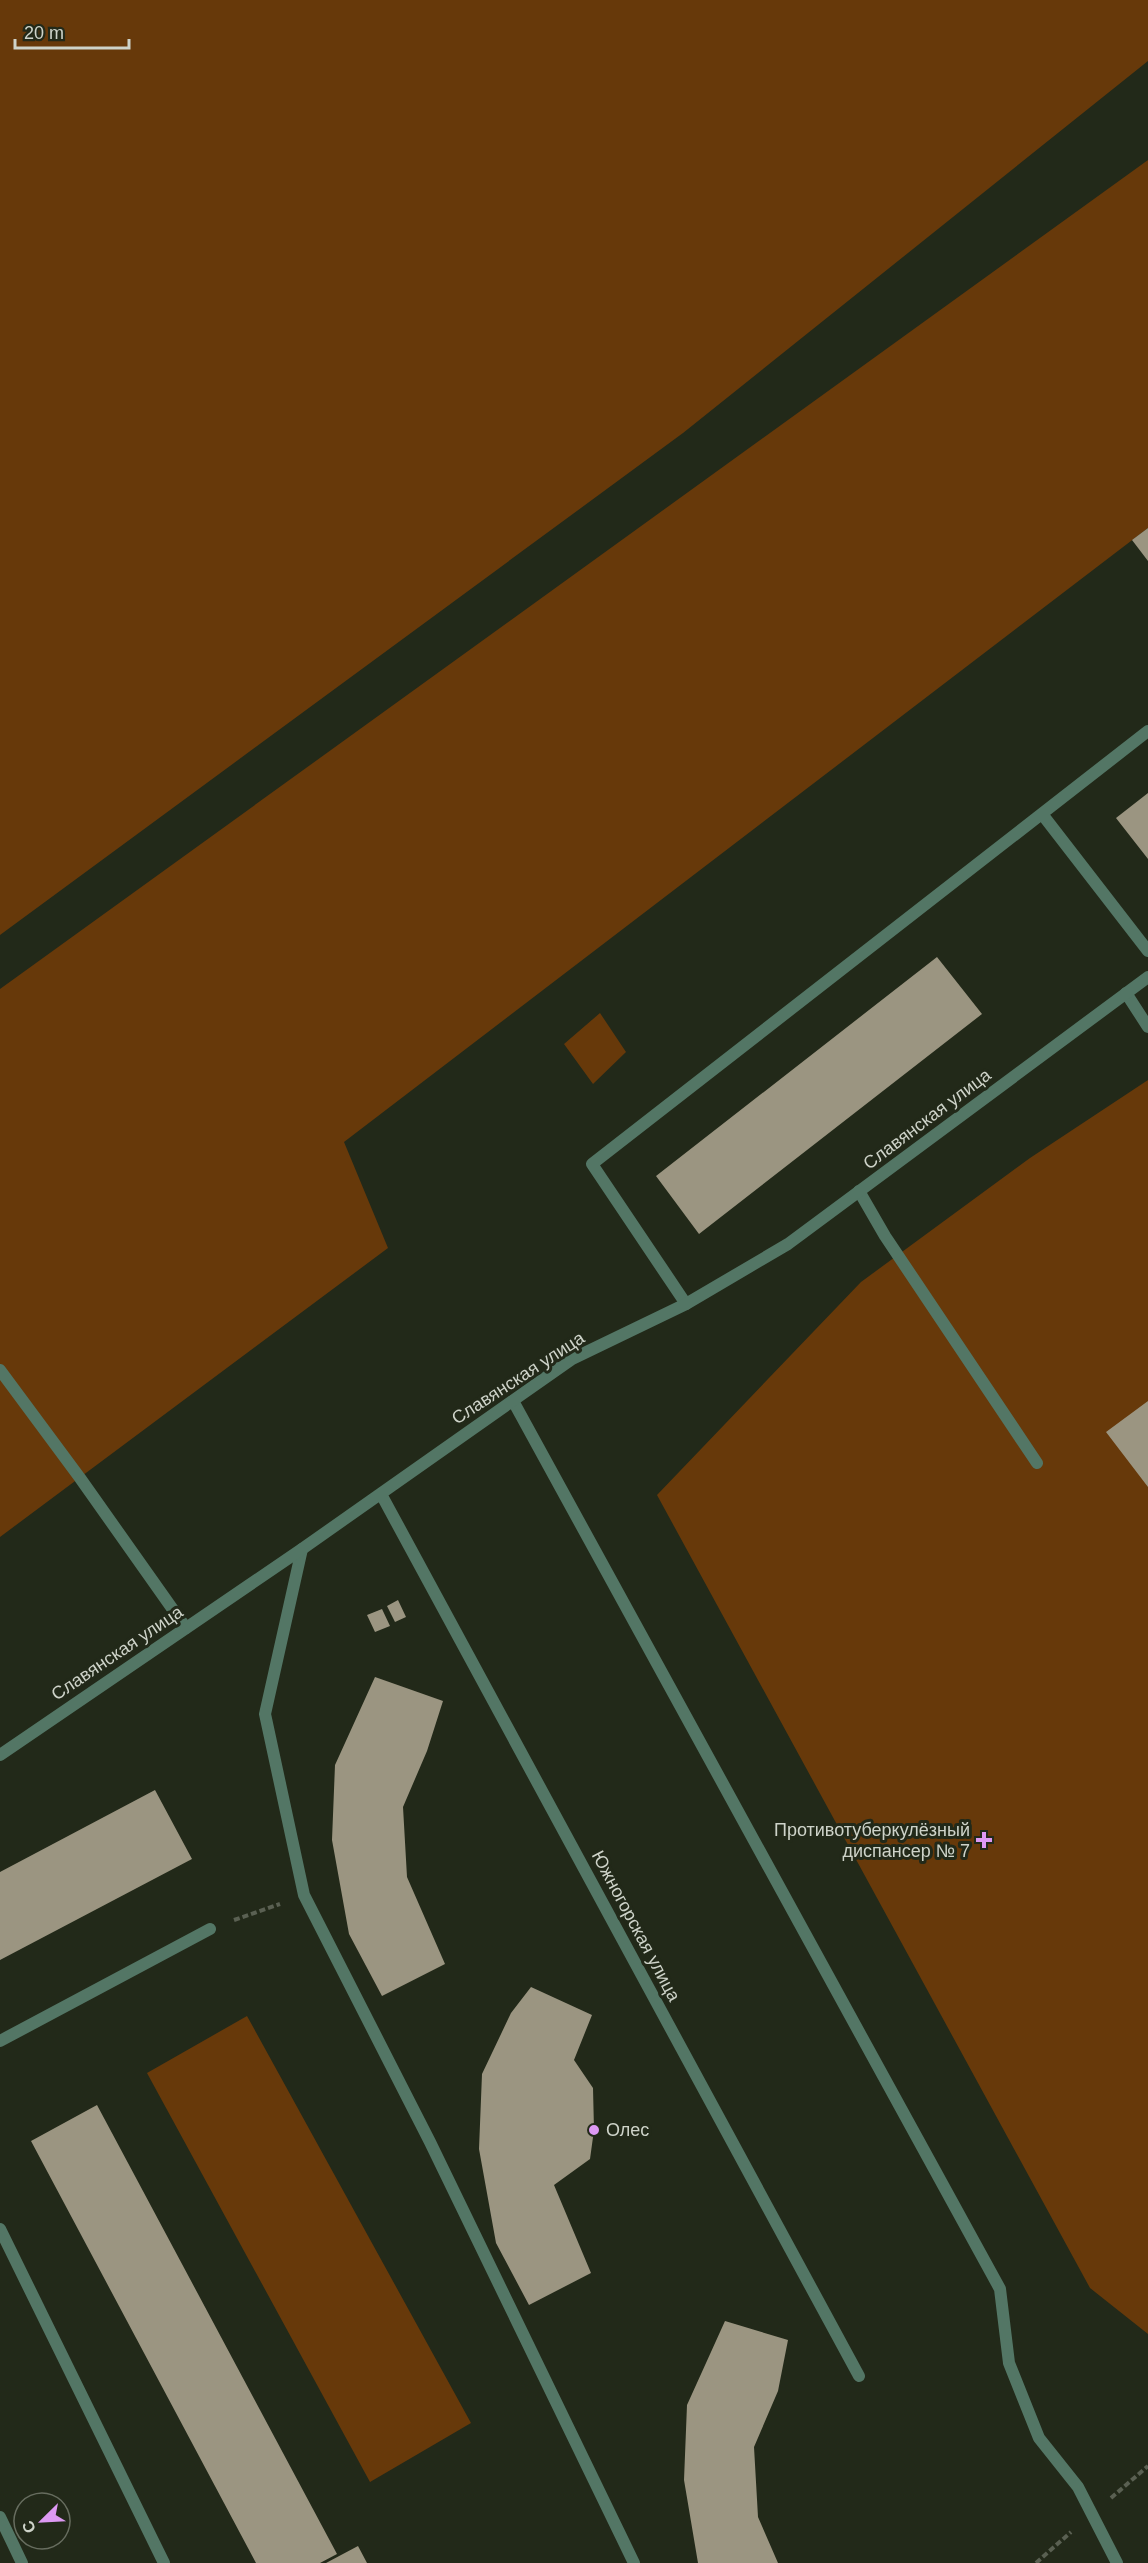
<svg xmlns="http://www.w3.org/2000/svg" width="1148" height="2563" viewBox="0 0 1148 2563" font-family="Helvetica,sans-serif">
<style>
.green{fill:#67390a}
.building{fill:#9b9581}
.lines{fill:none;stroke-linecap:round;stroke-linejoin:round}
.path{stroke:#5a6052;stroke-width:4;stroke-dasharray:6 3;stroke-linecap:butt}
.lane{stroke:#537665;stroke-width:12}
.street{stroke:#537665;stroke-width:12}
.poi-dot{fill:#dd99f3;stroke:#222919;stroke-width:2}
.labels{text-anchor:middle;stroke-width:6;stroke-linejoin:round;paint-order:stroke}
.street-label{font-size:18px;fill:#ced3c9;stroke:#222919}
.poi-label{font-size:18px;fill:#ced3c9;stroke:#222919;text-anchor:end}
</style>
<rect width="100%" height="100%" fill="#222919"/>
<path class="green" d="M0 0H1148V61L683 433 0 935Z
M1148 160V528L344 1142 388 1248 0 1537V989Z
M600 1013 626 1052 593 1084 564 1044Z
M1148 1080V2334L1090 2288 657 1495 861 1282 1030 1158Z
M247 2016 471 2423 370 2482 147 2073Z"/>
<path class="building" d="M1148 528V561L1132 540Z
M1148 793V859L1116 818Z
M937 957 982 1014 699 1234 656 1176Z
M1148 1401V1487L1106 1432Z
M398 1600 406 1617 395 1622 387 1606Z
M382 1609 390 1626 375 1632 367 1615Z
M375 1677 443 1701 427 1751 403 1807 407 1877 445 1964 382 1996 349 1934 332 1840 335 1765Z
M155 1790 192 1859 0 1960V1872Z
M531 1987 592 2015 574 2060 593 2088 594 2130 590 2159 554 2185 591 2273 529 2305 496 2243 479 2149 482 2074 511 2013Z
M97 2105 337 2554 320 2563H256L31 2141Z
M725 2321 788 2340 778 2391 754 2447 758 2517 778 2563H698L684 2480 687 2405Z
M358 2546 367 2563H326Z"/>
<g class="lines">
<path class="path" d="M234 1920 280 1904
M1111 2498 1148 2466
M1036 2563 1071 2532"/>
<path class="lane" d="M1042 814 1148 951
M1126 993 1148 1027
M859 1191 885 1236 1037 1463
M686 1304 592 1164 1148 731
M0 1370 80 1478 186 1628
M513 1401 1000 2289 1009 2363 1039 2438 1078 2487 1117 2563
M302 1549 265 1714 304 1895 430 2142 634 2563
M0 2041 210 1929
M0 2229 164 2563
M0 2517 22 2563"/>
<path class="street" d="M381 1494 859 2376
M0 1755 302 1549 572 1359 686 1304 788 1244 1148 977"/>
</g>
<g class="poi-dot">
<path d="M981 1831h6v6h6v6h-6v6h-6v-6h-6v-6h6z"/>
<circle cx="594" cy="2130" r="6"/>
</g>
<g class="labels">
<g class="street-label">
<text transform="translate(927 1119) rotate(-37)" y="6">Славянская улица</text>
<text transform="translate(518 1378) rotate(-33)" y="6">Славянская улица</text>
<text transform="translate(117 1653) rotate(-34)" y="6">Славянская улица</text>
<text transform="translate(636 1926) rotate(62)" y="6">Южногорская улица</text>
</g>
<g class="poi-label">
<text x="970" y="1836">Противотуберкулёзный<tspan x="970" dy="21">диспансер № 7</tspan></text>
<text x="606" y="2136" text-anchor="start">Олес</text>
</g>
</g>
<g transform="translate(42 2521) rotate(246)"><circle r="28" fill="#222919" stroke="#676d5f" stroke-width="1.5"/>
<path d="M0-4.5L10 22L0 15L-10 22Z" fill="#dd99f3"/>
<text y="-9" font-size="16" font-weight="bold" text-anchor="middle" fill="#ced3c9">С</text>
</g>
<path d="M15 39v9h114v-9" fill="none" stroke="#ced3c9" stroke-width="3"/>
<text x="24" y="39" font-size="18" fill="#ced3c9" stroke="#222919" stroke-width="4.5" paint-order="stroke">20 m</text>
</svg>
